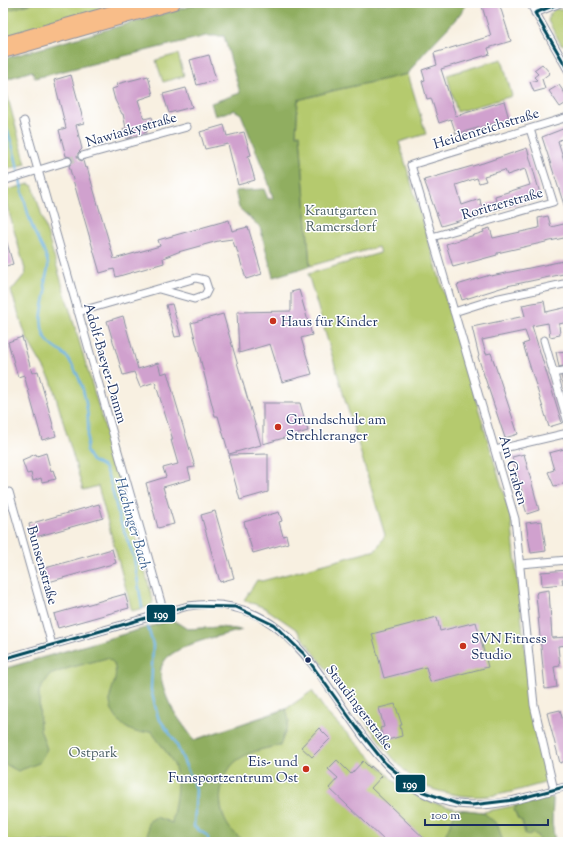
<svg xmlns="http://www.w3.org/2000/svg" width="571" height="845" viewBox="0 0 571 845" font-family="'Sorts Mill Goudy',serif">
<style>
.green{fill:#b5ca6e;stroke:#687c66}
.forest{fill:#90ae61;stroke:#566e60}
.lines{fill:none;stroke-linecap:round;stroke-linejoin:round}
.stream{stroke:#6bb2e2;stroke-width:2.5}
.building{fill:#d0a1ce;fill-rule:evenodd}
.minor-tunnel{stroke:#ccc9c7;stroke-width:7;stroke-dasharray:7 3.5;stroke-linecap:butt}
.minor-casing{stroke:#8a90a0;stroke-width:9}
.trunk-casing{stroke:#8a90a0;stroke-width:14}
.minor{stroke:#fff;stroke-width:7}
.trunk{stroke:#f8bd89;stroke-width:12}
.bus-1-casing{stroke:#fff;stroke-width:6}
.bus-2-casing{stroke:#fff;stroke-width:6}
.bus-1{stroke:#00465a;stroke-width:3}
.bus-2{stroke:#00465a;stroke-width:3}
.poi-dot{fill:#c8321e;stroke:#fff;stroke-width:1.5}
.bus-dot{fill:#1b2f5e;stroke:#fff;stroke-width:1.5}
.labels{text-anchor:middle;stroke-width:3;stroke-linejoin:round;paint-order:stroke}
.street-label{font-size:14px;fill:#1b2f5e;stroke:#fff}
.park-label{font-size:14px;fill:#495e63;stroke:#fff}
.poi-label{font-size:14px;fill:#1b2f5e;stroke:#fff;text-anchor:start}
.water-label{font-size:15px;font-style:italic;fill:#375d8c;stroke:#fff}
.line-badge{stroke:#fff;stroke-width:1.5}
.badge-label{font-size:11px;text-anchor:middle;font-weight:bold;fill:#fff}
</style>
<rect width="100%" height="100%" fill="#fff"/>
<filter id="ink" filterUnits="userSpaceOnUse"><feTurbulence type="fractalNoise" baseFrequency=".025" numOctaves="2"/><feDisplacementMap in="SourceGraphic" scale="8" xChannelSelector="R" yChannelSelector="G"/><feConvolveMatrix kernelMatrix="1 2 1 2 8 2 1 2 1" color-interpolation-filters="sRGB"/></filter>
<filter id="wash" filterUnits="userSpaceOnUse"><feTurbulence type="fractalNoise" baseFrequency=".012" numOctaves="4" result="noise"/><feDisplacementMap in="SourceGraphic" scale="16" xChannelSelector="R" yChannelSelector="G"/><feGaussianBlur stdDeviation="0.9" result="paint"/><feColorMatrix in="noise" values="0 0 0 0 0 0 0 0 0 0 0 0 0 0 0 0 0 1.4 0 .05"/><feComposite in="paint" operator="in"/></filter>
<g filter="url(#wash)">
<rect width="100%" height="100%" fill="#f8f0e1"/>
<path class="green" d="M3 3H124L3 38Z
M555 9 563 10 565 15 567 42 565 45 561 44 548 21 550 14Z
M178 54 184 76 163 82 156 60Z
M502 59 512 96 457 112 447 75Z
M408 74 426 134 399 142 511 518 531 709 548 782C511 792 485 802 447 793 439 791 430 789 423 785 411 779 401 767 392 757L297 630 265 608 244 600 257 580 262 581 376 550 385 535 308 274 380 253 378 247 310 266 300 134 296 135 298 100 336 90Z
M3 80 26 164 3 170Z
M29 184 33 186 126 499 153 601 151 606 132 611 98 486 83 490 51 380 27 339 11 291 26 273 3 191Z
M173 620 187 629 220 627 242 630C221 636 166 645 161 668 159 676 164 691 167 698 173 713 185 727 194 740L286 709 312 691 327 713 394 781 424 800 457 809 483 812 553 798 552 823 555 842H3V669Z"/>
<path class="forest" d="M3 3H33L5 11 3 18Z
M201 3H468C451 29 425 47 408 74L336 90 298 100 296 135 300 134 310 266 273 277 260 227 239 208 235 191 264 189 268 199 273 198 268 181 241 114 234 110 215 116 211 103 240 93 224 36H206L35 78 32 71 3 80V59Z
M173 620 187 629 220 627 242 630C221 636 166 645 161 668 159 676 164 691 167 698 173 713 185 727 194 740L286 709 289 721 280 746C265 748 246 752 234 763 218 780 216 808 229 827 233 832 239 837 245 842H147L148 822 156 817 172 823C174 805 182 778 172 761 166 751 158 741 151 731 147 731 140 734 136 732 122 729 108 711 110 697 113 681 118 681 114 663L107 658 69 668 50 675 39 691 40 729 47 749 39 763 18 771 3 763V669Z
M553 798 552 823 555 842H539L538 836 532 832 530 835 525 834 522 821 518 819 514 810 516 806Z
M457 809 483 812 498 825 503 842H442Z"/>
<g class="lines">
<path class="stream" d="M3 120C19 154 19 191 32 226 36 239 46 250 48 264 49 271 45 276 45 282 44 285 46 288 46 291 44 306 38 320 44 335 49 347 59 348 66 356 86 381 92 420 86 451L92 461 104 467 110 481 119 517 134 558 142 607
M148 627 153 645 151 690 158 717 175 741 196 789 194 827 208 836V842"/>
</g>
<g id="blocks">
<path class="building" d="M481 3H499L511 41 488 48 490 54 441 69 456 116 504 101 509 119 456 134 451 119 439 123 431 98 427 99 422 81 425 80 422 70 437 65 434 53 491 36Z
M209 55 216 80 197 85 190 60Z
M542 64 550 73 542 79 545 89 534 92 530 82 537 80 534 77 538 74 534 70Z
M71 75 84 123 76 125 82 149 78 153 77 157 79 160 83 161 85 168 87 167 114 259 160 246 158 240 229 220 232 231 248 227 262 274 246 279 236 247H235L232 239 218 241 178 252 163 258 164 263 116 277 114 269 100 273 69 166 73 160 71 157 66 156 59 130 66 128 54 80Z
M148 76 153 95 138 100 144 119 152 117 154 124 146 126 147 132 126 139 123 129 126 128 123 114H122L115 100 112 89 118 87 117 84Z
M559 85 568 98V102L560 107 549 91Z
M186 88 192 107 169 113 163 94Z
M224 125 227 136 244 132 251 155 248 156 255 180 238 185 228 144 205 149 200 132Z
M568 127V135L558 141 568 173V211H566L542 137Z
M527 148 541 197 441 226 424 180 483 163ZM525 169 530 185 495 196 496 201 481 206 480 199 462 205 456 185 477 178 479 183 486 181 484 176 505 170 507 175Z
M548 216 551 227 568 223V237L497 253V255L453 267 446 244 484 232 483 230 490 228 493 238 539 228 538 218Z
M3 236H5L13 264 3 267Z
M568 260V273L507 286 462 300 457 285 490 275 491 276Z
M299 290 312 335 301 338 312 374 282 382 270 344 239 353 237 312 291 311V292Z
M544 301 546 312 568 307V322L559 324 560 335 550 337 548 323 532 326 562 423 549 427 523 344 529 342 525 331 482 340 486 354 491 353 518 434 505 438 478 357 479 356 472 327 525 316 522 305Z
M172 304 181 336 175 337 166 305Z
M223 314 261 445 229 454 218 416H215L191 323Z
M123 316 138 369 158 363 161 374 167 372 195 467 188 468 191 479 163 487 174 524 158 528 146 483 166 477 163 468 178 464 171 440H173L155 382 140 387 134 372 123 375 107 321Z
M22 337 32 373 38 371 56 436 42 440 24 375 18 377 8 342Z
M568 351V365L559 367 556 352Z
M568 375V393H566L561 376Z
M263 403H300L308 431 263 444Z
M568 448V483L554 486 548 472 554 470 549 453Z
M46 453 51 471 53 470 56 479 42 482 41 478 33 481 31 473 27 474 22 460 36 454 37 456Z
M268 454V492L240 500 229 460H230L229 455Z
M524 454 539 510 527 514 523 501H525L512 457Z
M99 504 103 518 32 538 29 524Z
M215 511 234 578 220 582 201 515Z
M279 512 282 521 279 522 283 536 286 535 288 543 253 553 244 522Z
M542 521 546 551 531 553 526 523Z
M112 549 116 563 45 583 42 569Z
M568 570V579H562L563 584 542 586 541 572Z
M549 590 552 638 568 637V645L558 646 560 666 554 667 557 687 545 689 536 595 537 592Z
M125 594 129 608 58 628 54 614Z
M437 617 440 631 476 622 488 667 430 682 426 667 384 678 372 634Z
M395 704 402 725H400L402 736 384 741 380 728 384 727 379 708Z
M560 710 568 740V760L560 763 547 713Z
M319 728 330 739 312 757 301 747Z
M337 760 351 774 363 761 370 768 371 766 382 776 371 788 428 842H386L329 788 338 778 328 769Z"/>
</g>
</g>
<g filter="url(#ink)">
<use href="#blocks" fill-opacity="0" stroke="#8a90a0" stroke-width="1"/>
<g class="lines">
<path class="minor-tunnel" d="M68 161 82 156"/>
<defs>
<path id="minor" d="M530 3 568 70
M535 13 560 3
M24 121 164 613
M82 156 187 127
M3 181 68 161
M432 237 553 202 530 129
M78 312 196 278 205 280 208 289 205 295 194 299 159 289
M454 312 495 299 568 283
M544 340 568 423
M553 373 568 370
M495 450 568 433
M9 492 52 645
M520 564 568 560
M3 659 188 606C331 584 337 787 458 804 495 809 533 795 568 786
M554 790 534 705 515 519 411 165 568 117"/>
<path id="trunk" d="M3 43 143 3
M3 52 174 3"/>
</defs>
<use href="#minor" class="minor-casing"/>
<use href="#trunk" class="trunk-casing"/>
<use href="#minor" class="minor"/>
<use href="#trunk" class="trunk"/>
<defs>
<path id="bus-1" d="M3 659 188 606 236 607 274 625 304 654 357 728 385 763 418 790 458 804 472 805 514 800 568 786"/>
<path id="bus-2" d="M560 3 535 13 568 70"/>
</defs>
<use href="#bus-1" class="bus-1-casing"/>
<use href="#bus-2" class="bus-2-casing"/>
<use href="#bus-1" class="bus-1"/>
<use href="#bus-2" class="bus-2"/>
</g>
</g>
<g class="poi-dot">
<circle cx="273" cy="321" r="4"/>
<circle cx="278" cy="427" r="4"/>
<circle cx="463" cy="646" r="4"/>
<circle cx="306" cy="769" r="4"/>
</g>
<circle class="bus-dot" cx="308" cy="660" r="3.5"/>
<g class="labels">
<g class="street-label">
<text transform="translate(486 128) rotate(-17)" y="5">Heidenreichstraße</text>
<text transform="translate(131 129) rotate(-16)" y="5">Nawiaskystraße</text>
<text transform="translate(502 203) rotate(-16)" y="5">Roritzerstraße</text>
<text transform="translate(106 363) rotate(74)" y="5">Adolf-Baeyer-Damm</text>
<text transform="translate(514 470) rotate(74)" y="5">Am Graben</text>
<text transform="translate(43 565) rotate(74)" y="5">Bunsenstraße</text>
<text transform="translate(360 707) rotate(53)" y="5">Staudingerstraße</text>
</g>
<g class="park-label">
<text x="341" y="215">Krautgarten<tspan x="341" dy="16">Ramersdorf</tspan></text>
<text x="93" y="757">Ostpark</text>
</g>
<g class="poi-label">
<text x="281" y="326">Haus für Kinder</text>
<text x="286" y="424">Grundschule am<tspan x="286" dy="16">Strehleranger</tspan></text>
<text x="471" y="643">SVN Fitness<tspan x="471" dy="16">Studio</tspan></text>
<text x="298" y="766" text-anchor="end">Eis- und<tspan x="298" dy="16">Funsportzentrum Ost</tspan></text>
</g>
<g class="water-label">
<text transform="translate(133 523) rotate(74)" y="5">Hachinger Bach</text>
</g>
</g>
<g class="line-badge">
<rect x="146" y="604" width="30" height="19" rx="4" fill="#00465a"/>
<rect x="395" y="774" width="31" height="19" rx="4" fill="#00465a"/>
</g>
<g class="badge-label">
<text x="161" y="618">199</text>
<text x="410" y="788">199</text>
</g>
<rect width="571" height="845" fill="none" stroke="#fff" stroke-width="16"/>
<path d="M425 819v6h123v-6" fill="none" stroke="#1b2f5e" stroke-width="2"/>
<text x="431" y="819" font-size="12" fill="#1b2f5e" stroke="#ffffff" stroke-width="3" paint-order="stroke">100 m</text>
</svg>
